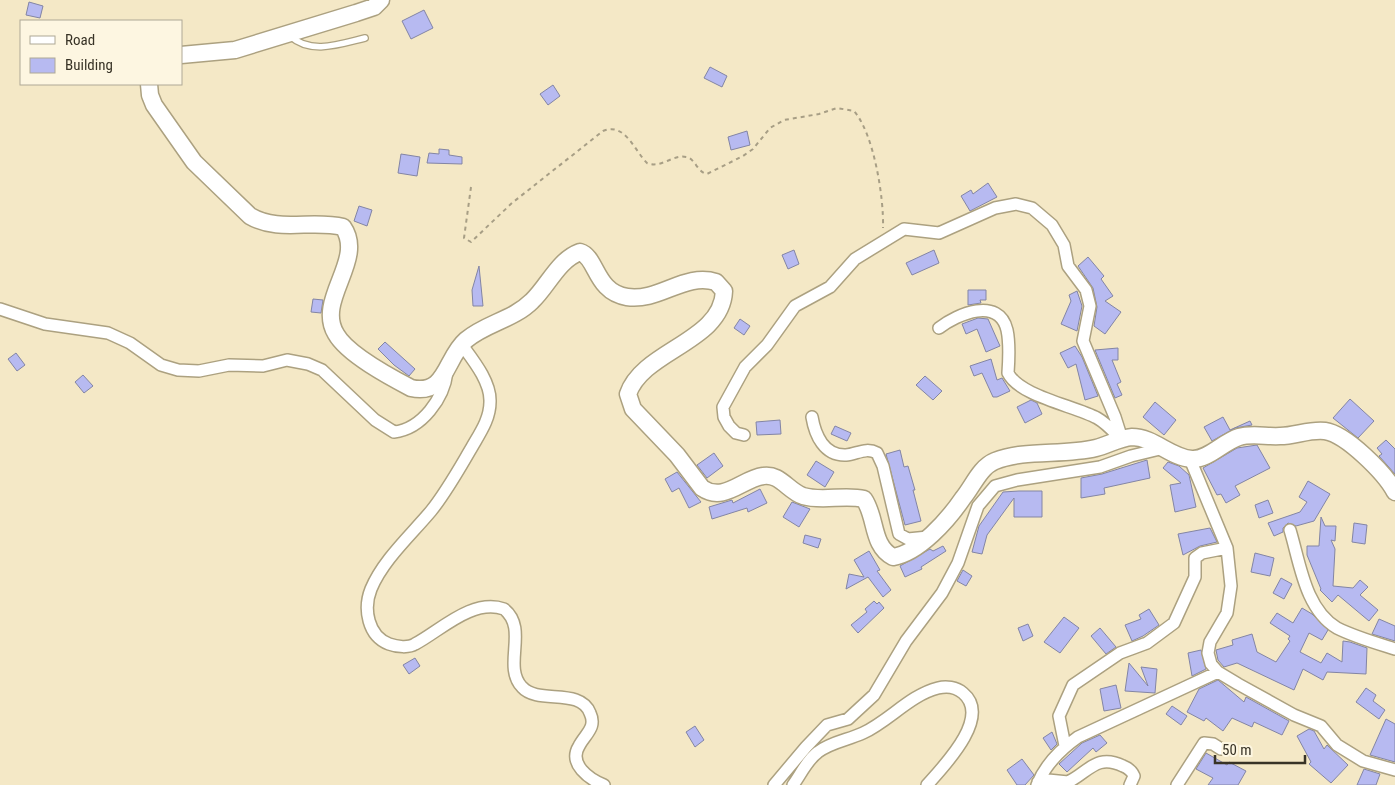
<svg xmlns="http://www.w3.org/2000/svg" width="1395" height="785" viewBox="0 0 1395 785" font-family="'Roboto Condensed',sans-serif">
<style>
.building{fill:#b7baf1;stroke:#8385a4}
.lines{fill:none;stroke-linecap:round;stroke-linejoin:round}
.lane-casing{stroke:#aca180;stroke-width:8}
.street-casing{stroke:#aca180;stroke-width:14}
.secondary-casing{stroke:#aca180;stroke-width:19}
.path{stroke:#a79e85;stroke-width:2;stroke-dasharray:4 4;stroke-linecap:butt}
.lane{stroke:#fff;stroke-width:5.5}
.street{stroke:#fff;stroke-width:11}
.secondary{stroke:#fff;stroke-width:16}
</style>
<rect width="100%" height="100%" fill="#f4e8c6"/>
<path class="building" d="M29 2 43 6 40 18 26 15Z
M424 10 433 28 411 39 402 21Z
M710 67 727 76 722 87 704 78Z
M553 85 560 96 548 105 540 94Z
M747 131 750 145 731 150 728 137Z
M439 149 449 150V155L462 157V164L427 163 429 153 439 154Z
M401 154 420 157 417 176 398 173Z
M988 183 997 197 970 211 961 196 971 190 973 194Z
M359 206 372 210 367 226 354 221Z
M794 250 799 264 788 269 782 255Z
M934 250 939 263 912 275 906 263Z
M1088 257 1104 276 1101 279 1113 296 1105 301 1121 312 1105 334 1094 326 1097 307 1093 288 1078 266Z
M479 266 483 306H473L472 290Z
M968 290H986V300H980L981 303 968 305Z
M1077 291 1082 306 1077 331 1061 324 1071 301 1069 295Z
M313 299 323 300 321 313 311 312Z
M978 318 988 319 1000 346 986 352 977 329 966 334 962 324Z
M740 319 750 326 744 335 734 328Z
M385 342 415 369 409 376 394 365 378 349Z
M1075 346 1082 357 1098 396 1085 400 1076 364 1068 368 1060 353Z
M1118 348V360H1112L1121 382 1117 384 1122 395 1115 398 1095 350Z
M16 353 25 365 17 371 8 359Z
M991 359 997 380 1002 378 1010 391 997 397H993L982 373 974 376 970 366Z
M83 375 93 386 84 393 75 382Z
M925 376 942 391 933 400 916 385Z
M1350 399 1374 421 1358 438 1333 418Z
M1031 400 1037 403 1042 414 1025 423 1017 407Z
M1155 402 1176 420 1164 435 1143 417Z
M1223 417 1230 430 1250 421 1252 425 1235 428 1212 441 1204 427Z
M780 420 781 434 757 435 756 422Z
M835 426 851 433 847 441 831 434Z
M1386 440 1395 449V474L1379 456 1382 454 1377 448Z
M1257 445 1270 468 1235 486 1240 495 1226 503 1221 494 1217 495 1203 468 1237 448Z
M900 450 904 467 908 466 915 490H913L921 521 905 525 886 454Z
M714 453 723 466 707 478 697 465Z
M1147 460 1150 478 1104 488 1105 494 1081 498V478L1102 474Z
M816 461 834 472 825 487 807 475Z
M1168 462 1179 466 1189 475 1196 507 1175 512 1170 485 1181 483 1163 468Z
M677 472 701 502 689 508 679 488 672 492 665 479Z
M1308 481 1330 494 1314 521 1296 526 1288 523 1283 528V532L1274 536 1268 523 1300 512 1307 502 1299 497Z
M760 489 767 503 748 512 747 508 712 519 709 507 732 500 733 503Z
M1019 491H1042V517H1014V498L987 535 982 554 972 552 979 526 1003 492Z
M1268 500 1273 513 1259 518 1255 505Z
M792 502 810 509 799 527 783 517Z
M1321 517 1325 526H1336L1335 541 1331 540 1335 549 1333 586 1353 588 1360 580 1368 587 1360 595 1378 610 1369 621 1338 595 1332 602 1320 590 1321 589 1307 555V546H1319Z
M1354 523 1367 525 1365 544 1352 542Z
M1210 528 1217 542 1200 546 1183 555 1178 534Z
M805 535 821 539 818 548 803 543Z
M943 546 946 551 921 567 922 569 905 577 900 566 930 549 933 551Z
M869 551 880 570 877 571 891 590 883 597 868 577 846 589 849 574 864 577 854 560Z
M1255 553 1274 558 1270 576 1251 572Z
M963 570 972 576 966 586 957 581Z
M1281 578 1292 584 1284 599 1273 593Z
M874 601 877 604 879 602 884 608 858 633 851 625 867 612 865 609Z
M1302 608 1312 614 1328 630 1322 640 1309 633 1300 652 1321 663 1327 653 1342 662 1343 641 1350 642 1367 648 1366 674 1327 672 1323 680 1303 669 1294 690 1237 663 1224 667 1218 660 1216 650 1233 645 1232 640 1252 634 1257 652 1276 662 1290 641 1288 639 1290 636 1270 623 1277 613 1293 623Z
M1149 609 1159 625 1143 636 1132 641 1125 625 1141 619 1139 615Z
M1064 617 1079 628 1060 653 1044 642Z
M1379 619 1395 626V641L1372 634Z
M1028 624 1033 636 1023 641 1018 628Z
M1100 628 1116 647 1106 654 1091 636Z
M1201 650 1206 669 1192 676 1188 653Z
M415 658 420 666 409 674 403 665Z
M1129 663 1148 686 1141 667 1157 669 1155 693 1125 691Z
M1218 680 1244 702 1246 697 1289 721 1282 735 1254 722 1252 727 1232 718 1223 731 1206 718 1204 721 1187 712 1199 689Z
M1116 685 1121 708 1104 711 1100 689Z
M1366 688 1376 695 1373 701 1385 710 1379 719 1356 702Z
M1172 706 1187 716 1181 725 1166 714Z
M1386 719 1395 724V762L1370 755Z
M695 726 704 740 695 747 686 732Z
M1309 729 1314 731 1324 749 1327 745 1348 765 1331 783 1309 764 1311 762 1297 736Z
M1052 732 1057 744 1051 750 1043 738Z
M1100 735 1107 743 1096 752 1093 748 1067 772 1059 764 1082 743Z
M1206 753 1227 765 1229 762 1246 771 1238 785H1208L1213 778 1196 769Z
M1022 759 1034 775 1025 785H1017L1007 770Z
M1364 769 1380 774 1376 785H1357Z"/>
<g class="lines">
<defs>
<path id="lane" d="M290 36C311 55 340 44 365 38"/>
<path id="street" d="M0 309 45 324 108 333 130 343 161 365 178 370 199 371 229 365 263 366 287 360 308 364 322 370 375 420 394 432C422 429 444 398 447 372
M939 328C957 314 999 296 1007 330 1010 344 1009 359 1008 373 1019 396 1075 406 1097 418 1106 423 1113 431 1120 438
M462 345C473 360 491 382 490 402 490 419 480 433 472 447 459 469 447 491 431 511 411 535 383 560 371 589 363 609 368 636 389 644 397 647 409 648 415 644 440 631 472 598 504 609 529 629 502 666 522 687 538 705 580 687 590 713 597 728 585 734 579 746 568 764 589 779 604 785
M812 417C815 435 824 456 846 455 857 454 866 447 877 453L883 466 899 534 908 539 928 537
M744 435 736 433 729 426 724 417 723 407 745 367 767 345 795 306 830 287 855 259 904 229 939 233 995 208 1016 204 1032 208 1052 225 1064 245 1068 266 1086 290 1090 306 1083 341 1115 417 1122 439
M1190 459 1227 548 1231 586 1227 613 1210 642 1208 653 1211 664 1218 672 1238 684 1294 715 1321 726 1337 745 1363 761 1395 770
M1290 530C1300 563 1305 609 1337 628 1355 637 1376 643 1395 649
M1065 746 1059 716 1073 685 1120 653 1147 643 1174 623 1195 577V558L1202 553 1227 548
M1038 782 1048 780 1068 782C1088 773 1096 753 1123 766 1128 768 1132 771 1134 776L1130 785
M774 785 806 747 827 725 848 719 874 695 906 641 942 593 958 563 978 506 995 486 1017 480 1100 467 1131 456 1164 448
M793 785C801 774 807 760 818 752 831 742 848 740 863 733 889 721 910 695 938 688 946 686 956 687 963 693 992 717 944 766 927 785
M1037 785C1045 765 1061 749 1078 737L1218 672
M1177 785 1204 743 1213 744 1221 749"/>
<path id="secondary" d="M181 55 235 50 356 13 374 7 381 0
M149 84 150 95 154 105 194 162 250 216C279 233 312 219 343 227 366 260 315 300 336 334 347 354 390 377 411 388 447 396 445 358 466 340 486 323 513 320 532 301 548 286 558 260 580 252 597 257 595 292 627 297 659 302 685 272 716 282L724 291C722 342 643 350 628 394L633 409 677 455 702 488C724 503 742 479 763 476 780 473 788 491 803 496 823 502 844 494 864 499 877 518 871 545 893 557 919 553 948 520 963 498 973 486 980 467 995 461 1025 449 1063 456 1096 448 1108 445 1119 438 1132 437 1154 437 1171 458 1192 459 1208 460 1223 442 1239 437 1252 433 1267 437 1280 436 1295 436 1310 429 1325 431 1346 434 1385 473 1395 492"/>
</defs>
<use href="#lane" class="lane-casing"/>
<use href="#street" class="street-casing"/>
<use href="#secondary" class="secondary-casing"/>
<path class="path" d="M471 187 464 238 471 242 512 203 603 131C625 122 634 150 647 163 661 169 673 154 686 157 695 158 697 172 707 174L743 156 753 149 770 128 784 120 819 114 837 108 854 111C874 134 884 198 883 228"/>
<use href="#lane" class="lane"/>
<use href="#street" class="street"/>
<use href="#secondary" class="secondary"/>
</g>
<rect x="20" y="20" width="162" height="65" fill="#fdf6e1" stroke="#aea896"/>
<rect x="30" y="36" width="25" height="8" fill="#ffffff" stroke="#aea896"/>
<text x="65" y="45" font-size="15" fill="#383326">Road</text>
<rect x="30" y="58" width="25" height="15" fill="#b7baf1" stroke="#aea896"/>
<text x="65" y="70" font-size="15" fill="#383326">Building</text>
<path d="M1215 755v8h90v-8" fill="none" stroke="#383326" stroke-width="2.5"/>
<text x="1222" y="755" font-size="15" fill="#383326" stroke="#fdf6e1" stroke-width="4" paint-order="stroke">50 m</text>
</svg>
